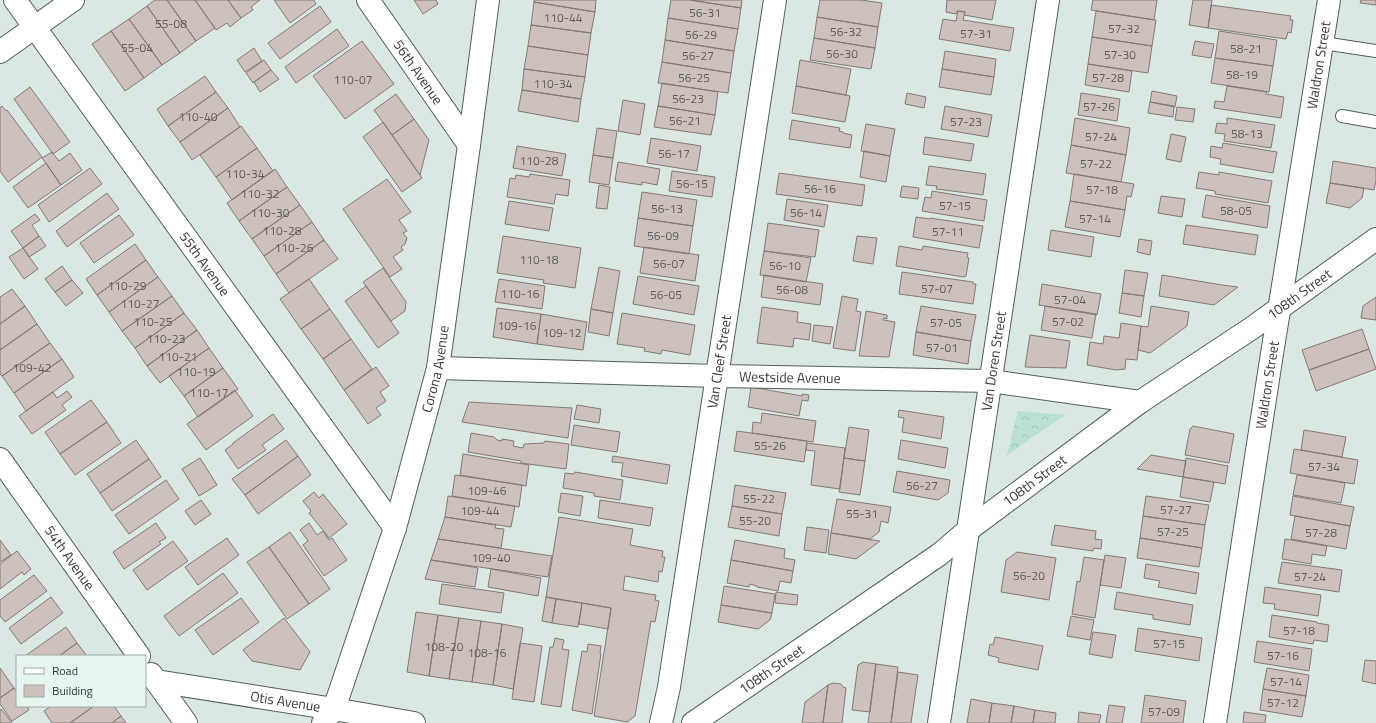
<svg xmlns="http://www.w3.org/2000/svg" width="1376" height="723" viewBox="0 0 1376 723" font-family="'Titillium Web',sans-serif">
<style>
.forest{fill:url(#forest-crowns)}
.building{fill:#cec0bc;stroke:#857975}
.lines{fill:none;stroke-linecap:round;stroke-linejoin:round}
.service-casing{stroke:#535f5a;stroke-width:14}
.minor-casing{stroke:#535f5a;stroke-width:24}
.secondary-casing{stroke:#535f5a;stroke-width:24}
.service{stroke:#fff;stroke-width:12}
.minor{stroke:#fff;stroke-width:22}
.secondary{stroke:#fff;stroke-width:22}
.labels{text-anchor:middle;stroke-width:3;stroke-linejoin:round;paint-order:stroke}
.number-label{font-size:12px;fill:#5b5c59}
.street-label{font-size:14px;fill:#353b38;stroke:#e7f5ef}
</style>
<defs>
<pattern id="forest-crowns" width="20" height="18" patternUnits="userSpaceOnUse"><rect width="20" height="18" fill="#bae0d1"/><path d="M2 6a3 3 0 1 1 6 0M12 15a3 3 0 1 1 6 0" fill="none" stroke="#a0c1b4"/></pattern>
</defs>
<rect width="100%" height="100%" fill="#dae8e2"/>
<path class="forest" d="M1018 411 1065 415 1007 455Z"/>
<path class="building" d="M155 0H167L196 41 180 53 147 6Z
M167 0H195L215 28 196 41Z
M195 0H228L241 18 230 27 227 23 216 30Z
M228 0H260L251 7 253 10 241 18Z
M274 0H314L316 4 290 23Z
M414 0H436L438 4 423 14Z
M534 0H596L595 12 534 2Z
M671 0H690L741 8 738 29 668 18Z
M690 0H742L741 8Z
M820 0H861L882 3 878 27 817 17Z
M947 0H996L992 20 964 15 965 12 957 11 956 14 946 12Z
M1093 0H1157L1154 20 1091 10Z
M1193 0H1212L1208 28 1189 25Z
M1361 0H1376V5L1360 3Z
M534 2 595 12 591 33 531 25Z
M1211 5 1291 16 1290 20H1293L1291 33 1288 32 1286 39 1208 28Z
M147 6 180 53 162 65 129 19Z
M320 6 331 22 280 59 268 43Z
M958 11 965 12 963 20 1014 28 1010 51 939 39 943 19 956 21Z
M1096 11 1156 20 1152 46 1092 37Z
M817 17 878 27 875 48 814 38Z
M668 18 738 29 734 51 665 40Z
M129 19 162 65 144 78 111 31Z
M531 25 591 33 588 55 528 46Z
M337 29 349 46 296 83 285 67Z
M111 31 144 78 125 91 92 44Z
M1219 31 1277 40 1273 66 1215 58Z
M1092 37 1152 46 1148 73 1088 64Z
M814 38 875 48 871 69 810 60Z
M665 40 734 51 731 73 662 62Z
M362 41 394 84 345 119 313 76Z
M1195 41 1214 44 1211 58 1192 55Z
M528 46 588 55 585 77 524 69Z
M254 48 262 61 245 72 237 60Z
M945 51 996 59 994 77 942 69Z
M1215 58 1273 66 1269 92 1211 83Z
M264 60 271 70 253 83 246 73Z
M800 60 851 69 846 95 796 86Z
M662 62 731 73 728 93 658 83Z
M1088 64 1132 71 1129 92 1085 85Z
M270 69 279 79 260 92 254 82 271 70Z
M524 69 585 77 581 99 522 90Z
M942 69 994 77 991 95 939 87Z
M205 76 216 92 168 126 157 109Z
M662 83 718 92 715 115 658 106Z
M796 86 850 96 845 122 792 113Z
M1227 86 1267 92 1266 94 1284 97 1281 118 1214 108 1215 101 1224 102Z
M30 87 70 142 53 154 14 99Z
M522 90 581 99 578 122 518 111Z
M1152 91 1177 96 1175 107 1150 102Z
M216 92 228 108 180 142 168 126Z
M907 93 926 97 924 108 905 104Z
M1081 93 1120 99 1117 121 1078 115Z
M396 94 414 119 392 135 374 110Z
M623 100 645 104 640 135 618 131Z
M1150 102 1174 106 1173 117 1148 113Z
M2 106 6 111 7 110 42 157 8 182 0 171V108Z
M658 106 715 115 711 135 654 127Z
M945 106 992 115 988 137 941 129Z
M1177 107 1195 109 1193 122 1175 120Z
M228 108 240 127 192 160 180 142Z
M1075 118 1130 128 1126 155 1071 145Z
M1227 118 1275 125 1271 148 1224 141 1225 134 1215 133 1217 123 1227 124Z
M414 119 429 140 420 175 392 135Z
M792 120 840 128 839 131 843 132V133L852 135 850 148 789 139Z
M383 122 422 178 402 192 363 137Z
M866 124 895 129 890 156 861 151Z
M241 126 257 148 216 177 200 155Z
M597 128 617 131 613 158 593 155Z
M1171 134 1186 137 1181 162 1166 159Z
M925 137 974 144 971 161 923 154Z
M651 138 701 146 697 171 647 163Z
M1223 143 1277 152 1273 173 1220 164 1221 159 1210 157 1211 146 1222 148Z
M1071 145 1126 155 1121 182 1066 173Z
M517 146 566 154 562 176 513 168Z
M257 148 273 171 232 200 216 177Z
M864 151 890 156 886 182 860 177Z
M52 152 59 161 70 153 82 170 61 185 42 158Z
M593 155 613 158 609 185 589 182Z
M1333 161 1376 168V180L1374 190 1330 183Z
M618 162 660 169 657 185 642 182V185L615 181Z
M46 163 61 185 28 208 13 187Z
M929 166 986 174 983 195 936 189 937 186 926 185Z
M90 168 102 184 49 222 38 205Z
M275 169 287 187 239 221 227 203Z
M672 171 715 177 712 197 669 191Z
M1199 172 1219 175V172L1272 181 1268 203 1215 194V191L1196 188Z
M779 173 865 185 862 206 776 194Z
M530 174 570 180 568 196 556 194 554 204 507 197 510 178 515 179 516 175 529 177Z
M1074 174 1134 184 1131 197 1127 196 1125 210 1070 201Z
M387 179 411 212 399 220 407 231 403 233 407 238 405 244 401 247 403 250 393 257 402 269 390 277 343 209Z
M1330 183 1364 188 1362 198 1350 208 1326 203Z
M599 185 610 187 607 209 596 208Z
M902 186 919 188 918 199 900 197Z
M287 187 300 205 252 239 239 221Z
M932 191 987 200 984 221 922 211 925 197 931 198Z
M642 192 697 200 693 226 638 218Z
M107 193 119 209 67 247 56 231Z
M1206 195 1270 206 1267 228 1202 217Z
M1161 196 1185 199 1182 217 1158 213Z
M787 199 828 205 824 227 784 220Z
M509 201 553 208 549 231 505 224Z
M1070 201 1125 210 1120 237 1065 227Z
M300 205 312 222 264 256 252 239Z
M35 214 40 220 32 225 39 236 23 248 11 231Z
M119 215 134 235 94 263 80 243Z
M916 217 930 219V218L983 226 979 248 913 237Z
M638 218 693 226 689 254 634 246Z
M312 222 324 240 276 274 264 256Z
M768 223 819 230 815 257 764 251Z
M1186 225 1258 235 1255 255 1183 244Z
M1051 230 1094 237 1091 257 1048 250Z
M39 236 46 246 29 257 23 248Z
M503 236 581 248 575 288 543 283 544 280 497 273Z
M857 236 877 238 873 264 853 261Z
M1139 239 1152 241 1150 255 1137 252Z
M324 240 338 259 289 293 276 274Z
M135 244 146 260 97 295 86 279Z
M899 246 922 250 923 246 968 253 967 257 969 258 966 276H965L964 277 896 266Z
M644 247 699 255 695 281 640 273Z
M23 248 38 269 24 279 9 257Z
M764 251 811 258 806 282 760 275Z
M146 260 158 277 109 312 97 295Z
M62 266 72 280 55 292 45 279Z
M599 267 620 271 613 313 591 309Z
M383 268 406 302 405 311 391 321 363 282Z
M1125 270 1148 273 1144 296 1122 293Z
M902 272 973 282V284H976L973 304 899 294Z
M764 275 823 284 820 305 761 297Z
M1162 275 1222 285 1238 287 1214 305 1159 296Z
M638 276 699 286 694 315 633 304Z
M158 277 172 296 122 331 109 312Z
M309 279 330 309 301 329 280 299Z
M499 279 545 286 542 309 495 302Z
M72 280 83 293 66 306 55 292Z
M1042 284 1101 294 1097 315 1039 305Z
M366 286 399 333 378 348 345 301Z
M12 289 25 306 0 324V297Z
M1122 293 1144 296 1141 317 1119 313Z
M172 296 184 313 135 348 122 331Z
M842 296 858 299 856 311 861 312 855 351 833 348Z
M1376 297V320L1361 318 1363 306Z
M25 306 37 324 0 350V324Z
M921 306 976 315 971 341 916 332Z
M1045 306 1096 314 1092 338 1041 330Z
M1151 306 1189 312 1187 326 1150 353 1138 350 1141 326 1148 327Z
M762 307 798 312 797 322 811 324 809 340 794 338 793 347 757 343Z
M497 308 541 314 537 344 493 337Z
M330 309 351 339 323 359 301 329Z
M591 309 613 313 609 336 588 332Z
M866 311 887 315V319L884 318 883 320 895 322 889 357 859 356Z
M184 313 197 330 147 366 135 348Z
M622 313 695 325 690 355 662 350 661 354 644 351 645 348 617 344Z
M541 314 587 322 583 350 537 344Z
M1121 323 1141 326 1137 360 1126 359 1125 369 1116 370 1087 365 1090 342 1103 344 1104 336 1119 338Z
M37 324 50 343 2 376 0 374V350Z
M814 325 833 327 830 344 812 341Z
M1362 329 1369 349 1309 370 1302 350Z
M197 330 209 348 160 383 147 366Z
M916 332 971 341 968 364 913 355Z
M1030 335 1070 341 1066 368 1025 367Z
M351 339 372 369 344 390 323 359Z
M50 343 62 359 14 393 2 376Z
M209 348 223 368 184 396 169 376Z
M1369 349 1376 369 1316 391 1309 370Z
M62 359 74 377 26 411 14 393Z
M376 367 389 386 380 392 386 401 376 408 381 415 368 424 344 390Z
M223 368 238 389 198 417 184 396Z
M751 387 802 396V394L809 395 808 401 802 400 799 416 748 407Z
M235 390 253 416 206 450 187 424Z
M67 391 72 397 62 405 66 410 32 434 19 416 53 392 57 398Z
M91 400 107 422 60 454 45 432Z
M469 402 572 408 568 438 462 422Z
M577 405 601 409 599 423 574 419Z
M899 410 944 417 941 439 902 432 904 418 898 417Z
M762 413 816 421 813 442 752 433 753 422 761 423Z
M273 414 284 429 262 445 266 450 238 469 225 450 233 444V443Z
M107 422 121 443 75 475 60 454Z
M574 425 620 432 617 452 571 445Z
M1193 426 1234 434 1229 463 1185 455 1190 429Z
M849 427 869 430 865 461 844 458Z
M1304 430 1346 437 1342 457 1301 450Z
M737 431 807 441 804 462 734 451Z
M471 433 494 437 497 440 502 441V439L514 441 513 446 523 448 524 444 544 443 545 441 569 444 566 469 521 463V461L468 452Z
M136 440 149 459 100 493 87 474Z
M286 440 298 456 245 495 232 479Z
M901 440 948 448 945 468 898 459Z
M807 443 845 448 840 489 811 485 815 451 806 450Z
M1294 449 1358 460 1354 484 1290 473Z
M463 454 529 465 526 486 460 475Z
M1151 455 1186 461 1183 477 1137 469Z
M298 456 311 475 258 514 245 495Z
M613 456 670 465 667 484 621 476 623 463 612 462Z
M200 458 217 485 199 496 182 469Z
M844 458 865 461 860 495 839 492Z
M1186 458 1228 466 1225 484 1183 477Z
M149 459 161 477 112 511 100 493Z
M897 471 950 480 948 493 938 500 893 492Z
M575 472 623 480 620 500 594 496V493L563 488 565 473 574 474Z
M455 475 522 485 519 507 452 496Z
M1297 475 1345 483 1341 503 1293 495Z
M1183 477 1214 482 1210 502 1180 497Z
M166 480 179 499 129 534 115 515Z
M735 485 786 493 782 514 732 506Z
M314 492 319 498 323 494 347 524 329 538 309 513 311 511 303 501Z
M561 493 583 496 580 516 558 512Z
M448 496 515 506 511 527 445 517Z
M1146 496 1209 505 1205 525 1143 516Z
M1293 496 1354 507 1350 526 1290 515Z
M837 499 891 507 888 523 881 521 879 532 870 539 831 533Z
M201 500 211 514 195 525 185 511Z
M600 500 653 508 650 526 598 518Z
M732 506 782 514 779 536 728 527Z
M1143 516 1205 525 1202 548 1140 538Z
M1295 516 1350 526 1346 549 1291 539Z
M445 517 496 525 495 528 504 529 501 548 438 539Z
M559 517 633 529 630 545 663 551 662 557H665L662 572 659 571 658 582 625 576 623 590 656 595 655 600 659 601 655 622 651 621 635 716 627 722 594 716 611 608 546 597Z
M156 523 166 538 159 542 161 544 124 569 113 552Z
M309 523 317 535 323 531 329 540 332 538 347 560 324 576 303 545 308 541 300 530Z
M1055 525 1096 531 1095 539 1102 540 1101 549 1094 548 1093 551 1051 545Z
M807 527 829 530 826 553 804 550Z
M290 532 330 589 309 604 269 547Z
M831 533 879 541H880L856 559 828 554Z
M227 538 239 555 198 585 185 567Z
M1140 538 1202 548 1199 567 1137 558Z
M438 539 552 556 548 577 431 560Z
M1285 539 1327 546 1325 556 1312 554 1311 564 1282 559Z
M0 540 11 555 0 562Z
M735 540 785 549 784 558 795 560 793 571 731 560Z
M173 541 188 561 147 590 133 570Z
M269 547 309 604 287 619 247 562Z
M17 551 31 569 24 575 22 572 0 589V564Z
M1017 552 1056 558 1049 600 1001 592 1006 560Z
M1105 555 1126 558 1121 588 1100 585Z
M1084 557 1104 560 1095 618 1072 614 1077 581 1080 582Z
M431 560 478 568 475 587 425 579Z
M731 560 793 571 791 583 780 581 778 591 757 587V586L750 584 749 587 727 583Z
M1282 562 1342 570 1339 592 1278 583Z
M1146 564 1199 573 1196 594 1158 587 1160 581 1144 578Z
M491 569 541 578 538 596 488 587Z
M223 573 238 593 179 636 164 616Z
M34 575 47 591 5 622 0 616V600Z
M442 584 504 593 501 613 439 604Z
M724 586 775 594 772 613 721 605Z
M1265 587 1321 595 1318 616 1274 609 1275 604 1263 603Z
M776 592 798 595 797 605 775 603Z
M1117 592 1193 605 1190 625 1153 619V615L1114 609Z
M51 597 63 613 21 644 9 628Z
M546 597 556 599 552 623 542 621Z
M241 598 259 622 213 655 195 630Z
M556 599 582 603 578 627 552 623Z
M582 603 611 608 608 629 579 624Z
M721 605 772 613 770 620 758 629 718 622Z
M416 612 438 615 429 676 407 672Z
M438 615 459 618 449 679 429 676Z
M1272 615 1317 622V623L1329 625 1327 642 1314 640 1313 644 1269 637Z
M1071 616 1094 620 1090 640 1067 636Z
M284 618 310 652 300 670 252 661 243 650Z
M459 618 481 621 472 682 449 679Z
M481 621 502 624 493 685 472 682Z
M502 624 523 628 513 689 493 685Z
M66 627 77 643 59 656H25Z
M1138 628 1202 638 1199 661 1135 651Z
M1093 632 1116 635 1112 658 1089 654Z
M995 637 1043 646 1038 670 998 662 999 658 988 655 990 644 993 645Z
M555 638 564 640 562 649 569 650 561 707 541 704 550 647H553Z
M1257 641 1312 649 1309 671 1254 662Z
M77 643 87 656H59Z
M520 643 542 646 534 702 512 699Z
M588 644 601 646 600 654H601L592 714 572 710 582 651 587 652Z
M1365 660 1376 661V684L1362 681Z
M863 662 876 664 870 712 852 710 858 665Z
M876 664 898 667 891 723H868Z
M0 668 14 688 0 698Z
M1267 668 1309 675 1306 696 1263 689Z
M898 672 918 675 911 723H891Z
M833 683 841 684 843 687 846 688 842 723H823L828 685Z
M828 685 823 723H802L805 702Z
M14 688 17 692V706H27L29 710 12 721 0 704V698Z
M1263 689 1306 696 1302 717 1260 710Z
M1145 695 1186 701 1183 723H1141Z
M971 699 992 703 989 723H967Z
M992 703 1014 706 1011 723H989Z
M1109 705 1125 707 1122 723H1106Z
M51 706H94L70 723H52L44 711Z
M94 706H114L121 716 112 723H70Z
M1014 706 1035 710 1033 723H1011Z
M1 709 12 723H0V710Z
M1035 710 1056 713 1055 723H1033Z
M1079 712 1101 715 1099 723H1078Z
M1244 712 1266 715 1265 723H1243Z
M121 716 126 723H112Z"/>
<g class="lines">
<defs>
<path id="service" d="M1323 43 1376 51
M1342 116 1376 122"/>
<g id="minor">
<path id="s1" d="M15 0 395 528"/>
<path id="s2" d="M368 0 469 145"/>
<path d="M0 52 73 0"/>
<path id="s3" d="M438 368 717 376 990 381 1140 402"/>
<path id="s4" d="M0 459 139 656"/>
<path d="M151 674 186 723"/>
<path id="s5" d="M156 681 334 709 414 723"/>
<path id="s6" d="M323 723 334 709 395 528 438 368 469 145 488 0"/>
<path id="s7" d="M661 723 669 687 775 0"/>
<path id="s8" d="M939 723 1048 0"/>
<path id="s9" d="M1215 723 1271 360 1329 0"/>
</g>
<g id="secondary">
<path id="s10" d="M693 723 940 554 968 530 1140 402 1252 328 1376 239"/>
</g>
</defs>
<use href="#service" class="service-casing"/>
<use href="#minor" class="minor-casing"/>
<use href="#secondary" class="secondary-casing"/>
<use href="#service" class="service"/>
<use href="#minor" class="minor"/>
<use href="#secondary" class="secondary"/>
</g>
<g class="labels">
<g class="number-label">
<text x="705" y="17">56-31</text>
<text x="563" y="22">110-44</text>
<text x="171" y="28">55-08</text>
<text x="1124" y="33">57-32</text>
<text x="846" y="36">56-32</text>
<text x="976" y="38">57-31</text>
<text x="701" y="39">56-29</text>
<text x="137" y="52">55-04</text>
<text x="1246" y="53">58-21</text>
<text x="842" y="58">56-30</text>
<text x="1120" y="59">57-30</text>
<text x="698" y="60">56-27</text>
<text x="1242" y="79">58-19</text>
<text x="694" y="82">56-25</text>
<text x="1108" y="82">57-28</text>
<text x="353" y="84">110-07</text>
<text x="553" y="88">110-34</text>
<text x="688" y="103">56-23</text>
<text x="1099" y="111">57-26</text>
<text x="198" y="121">110-40</text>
<text x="685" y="125">56-21</text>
<text x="966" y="126">57-23</text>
<text x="1247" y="138">58-13</text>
<text x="1101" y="141">57-24</text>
<text x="674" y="158">56-17</text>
<text x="539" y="165">110-28</text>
<text x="1096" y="168">57-22</text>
<text x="245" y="178">110-34</text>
<text x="692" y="188">56-15</text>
<text x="820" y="193">56-16</text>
<text x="1102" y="194">57-18</text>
<text x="260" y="198">110-32</text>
<text x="955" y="210">57-15</text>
<text x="667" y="213">56-13</text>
<text x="1236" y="215">58-05</text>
<text x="270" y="217">110-30</text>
<text x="806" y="217">56-14</text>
<text x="1095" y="223">57-14</text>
<text x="282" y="235">110-28</text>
<text x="948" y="236">57-11</text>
<text x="663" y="240">56-09</text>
<text x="294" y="252">110-26</text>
<text x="539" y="264">110-18</text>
<text x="669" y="268">56-07</text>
<text x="785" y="270">56-10</text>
<text x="127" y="290">110-29</text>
<text x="937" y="293">57-07</text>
<text x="792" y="294">56-08</text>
<text x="520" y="298">110-16</text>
<text x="666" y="299">56-05</text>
<text x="1070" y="304">57-04</text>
<text x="140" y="308">110-27</text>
<text x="153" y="326">110-25</text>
<text x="1068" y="326">57-02</text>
<text x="946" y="327">57-05</text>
<text x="517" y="330">109-16</text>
<text x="562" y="337">109-12</text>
<text x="166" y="343">110-23</text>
<text x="942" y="352">57-01</text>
<text x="178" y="361">110-21</text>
<text x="32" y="372">109-42</text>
<text x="196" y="376">110-19</text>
<text x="209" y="397">110-17</text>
<text x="770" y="450">55-26</text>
<text x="1324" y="471">57-34</text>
<text x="922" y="490">56-27</text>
<text x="487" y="495">109-46</text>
<text x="759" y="503">55-22</text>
<text x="1176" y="514">57-27</text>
<text x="480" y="515">109-44</text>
<text x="862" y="518">55-31</text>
<text x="755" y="525">55-20</text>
<text x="1173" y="536">57-25</text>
<text x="1321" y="537">57-28</text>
<text x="491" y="562">109-40</text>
<text x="1029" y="580">56-20</text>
<text x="1310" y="581">57-24</text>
<text x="1299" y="635">57-18</text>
<text x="1169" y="648">57-15</text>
<text x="444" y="651">108-20</text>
<text x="487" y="657">108-16</text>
<text x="1283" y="660">57-16</text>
<text x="1286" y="686">57-14</text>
<text x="1283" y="707">57-12</text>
<text x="1164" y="716">57-09</text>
</g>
<g class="street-label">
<text dy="5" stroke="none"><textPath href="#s9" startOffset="666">Waldron Street</textPath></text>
<text dy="5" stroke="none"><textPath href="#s2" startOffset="88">56th Avenue</textPath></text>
<text dy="5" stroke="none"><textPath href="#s1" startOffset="325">55th Avenue</textPath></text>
<text dy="5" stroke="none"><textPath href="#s10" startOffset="743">108th Street</textPath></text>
<text dy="5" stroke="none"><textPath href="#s8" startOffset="366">Van Doren Street</textPath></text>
<text dy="5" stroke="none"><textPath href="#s7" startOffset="366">Van Cleef Street</textPath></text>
<text dy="5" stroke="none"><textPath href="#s6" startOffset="373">Corona Avenue</textPath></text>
<text dy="5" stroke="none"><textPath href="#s3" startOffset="352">Westside Avenue</textPath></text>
<text dy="5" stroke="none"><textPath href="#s9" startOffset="342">Waldron Street</textPath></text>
<text dy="5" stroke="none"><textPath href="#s10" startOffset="419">108th Street</textPath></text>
<text dy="5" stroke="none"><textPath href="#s4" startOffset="121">54th Avenue</textPath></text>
<text dy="5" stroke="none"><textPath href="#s10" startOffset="95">108th Street</textPath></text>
<text dy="5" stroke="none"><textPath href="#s5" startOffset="131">Otis Avenue</textPath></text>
</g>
</g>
<rect x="16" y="655" width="130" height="52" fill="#e7f5ef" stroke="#a0aba6"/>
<rect x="24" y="668" width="20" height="6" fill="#ffffff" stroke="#a0aba6"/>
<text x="52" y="675" font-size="12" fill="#353b38">Road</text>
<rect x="24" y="685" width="20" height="12" fill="#cec0bc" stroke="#a0aba6"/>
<text x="52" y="695" font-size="12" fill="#353b38">Building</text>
</svg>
